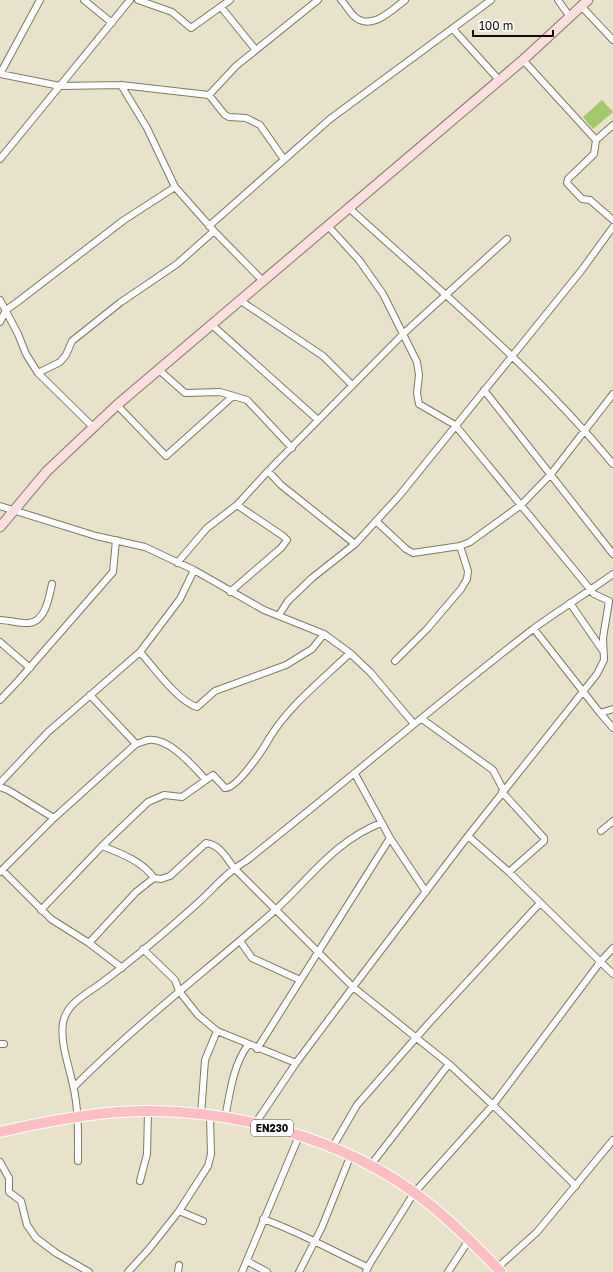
<svg xmlns="http://www.w3.org/2000/svg" width="613" height="1272" viewBox="0 0 613 1272" font-family="'Golos Text',sans-serif">
<style>
.green{fill:#a3c86a}
.lines{fill:none;stroke-linecap:round;stroke-linejoin:round}
.street-casing{stroke:#7f7863;stroke-width:8}
.secondary-casing{stroke:#7f7863;stroke-width:11}
.primary-casing{stroke:#fff;stroke-width:12}
.street{stroke:#fff;stroke-width:6}
.secondary{stroke:#fedfe0;stroke-width:9}
.primary{stroke:#febfc2;stroke-width:10}
.labels{text-anchor:middle;stroke-width:3;stroke-linejoin:round;paint-order:stroke}
.shield{fill:#fff;stroke:#575550;stroke-width:1}
.shield-label{font-size:10px;font-weight:bold;fill:#0f0c05}
</style>
<rect width="100%" height="100%" fill="#e9e2ca"/>
<path class="green" d="M602 100 613 112 593 129 583 117Z"/>
<g class="lines">
<defs>
<path id="street" d="M84 0 112 23
M138 0 172 12 191 28 230 0
M341 0C346 5 350 13 355 17 372 31 392 10 405 0
M558 0 570 17
M221 7 255 49
M582 7 613 40
M453 29 499 80
M523 60 596 140 594 154 568 179 567 183 582 199 590 200 613 220
M0 74 60 86 121 85 209 95 225 115 229 117 246 118 260 125 283 158
M0 74 40 0
M121 85 147 128 175 187 214 231 263 281
M209 95 236 66 318 0
M596 140 613 125
M0 159 130 0
M349 208C439 290 535 369 613 464
M209 226 330 119 491 0
M0 300 18 334 26 354 38 373 94 428
M241 301 323 356 352 385
M0 322 6 310 16 303 124 220 175 187
M212 325 318 420
M159 370 185 393 220 392 247 400 292 448
M38 373 60 362 66 355 72 341 121 302 177 264 214 231
M484 390 613 554
M117 405 166 456 233 396
M268 471 281 485 355 544
M0 506 96 536 145 547 194 570 264 610 324 634 350 653 371 673 414 724
M376 521 406 549 413 553 460 546 470 542 521 505 551 474 613 394
M177 563 207 528 237 505 268 471 403 334 507 239
M230 592 281 548 287 540 283 536 237 505
M570 603 603 651
M279 615 288 601 312 578 355 544 399 496 581 271 613 227
M0 620C9 620 20 624 29 623 46 621 49 597 52 584
M534 629 600 713 613 728
M0 642 30 668
M140 652C153 666 178 702 197 707L215 691 286 665 312 649 324 634
M395 661 427 629 461 589 467 579 468 571 460 546
M90 695 136 744
M0 700 18 681 113 572 116 540
M600 713 613 709
M422 719 493 770 504 791
M355 774 390 838 426 892
M0 783 48 732 140 652 180 599 194 570
M0 787 8 790 54 818
M502 792 544 838V841L509 872
M601 831 613 821
M468 836 509 872 613 974
M2 870 51 919 89 943 122 968
M0 872 54 818 136 744C140 743 144 741 148 740 169 737 193 766 206 780
M154 878 161 879 170 876 206 843C220 845 226 857 234 868L353 987 449 1064 493 1105 576 1186
M41 910 102 846 148 802 164 795 182 797 213 775 225 788C237 789 264 748 270 737 290 705 322 680 350 653
M240 941 252 958 300 980
M89 943 136 892 154 878C142 861 120 853 102 846
M143 949 175 980 179 991 198 1015 217 1031 296 1063
M0 1044H4
M257 1049 390 838
M74 1087C136 1024 206 971 272 913 308 881 334 841 381 823
M201 1115 205 1060 217 1031
M225 1118C230 1093 233 1065 248 1045
M255 1124 296 1063 353 987 468 836 597 674 604 660 603 638 609 601 594 594 455 425 419 404 417 393 419 375 417 362 383 294 359 260 328 226
M332 1148 357 1105 429 1023 540 903
M78 1161C78 1136 79 1110 73 1085 69 1066 60 1043 63 1023 66 1004 86 994 100 984 135 958 168 930 200 901 215 887 228 871 246 861 342 785 436 704 533 629 559 610 587 593 613 574
M0 1162 9 1178V1192L21 1201 27 1225 36 1238 56 1253 89 1272
M370 1166 449 1064
M140 1181 147 1154 148 1112
M179 1211 203 1221
M263 1219C300 1232 332 1251 367 1267
M247 1261 267 1272
M497 1268 537 1232 613 1140
M128 1272 149 1249 179 1211 208 1166 211 1154 210 1117
M178 1272 179 1265
M242 1272 299 1136
M299 1272 322 1227 350 1157
M366 1272 369 1265 414 1193 493 1105 601 961 613 948
M448 1272 469 1240"/>
<path id="secondary" d="M0 527 47 471 117 405 523 60 588 0"/>
<path id="primary" d="M0 1132C39 1123 79 1115 119 1112 224 1105 346 1137 428 1203 454 1224 478 1248 501 1272"/>
</defs>
<use href="#street" class="street-casing"/>
<use href="#secondary" class="secondary-casing"/>
<use href="#primary" class="primary-casing"/>
<use href="#street" class="street"/>
<use href="#secondary" class="secondary"/>
<use href="#primary" class="primary"/>
</g>
<g class="labels">
<rect class="shield" x="251" y="1120" width="42" height="16" rx="3"/>
<g class="shield-label">
<text x="272" y="1132">EN230</text>
</g>
</g>
<path d="M473 30v6h80v-6" fill="none" stroke="#0f0c05" stroke-width="2"/>
<text x="479" y="30" font-size="12" fill="#0f0c05" stroke="#ffffff" stroke-width="3" paint-order="stroke">100 m</text>
</svg>
